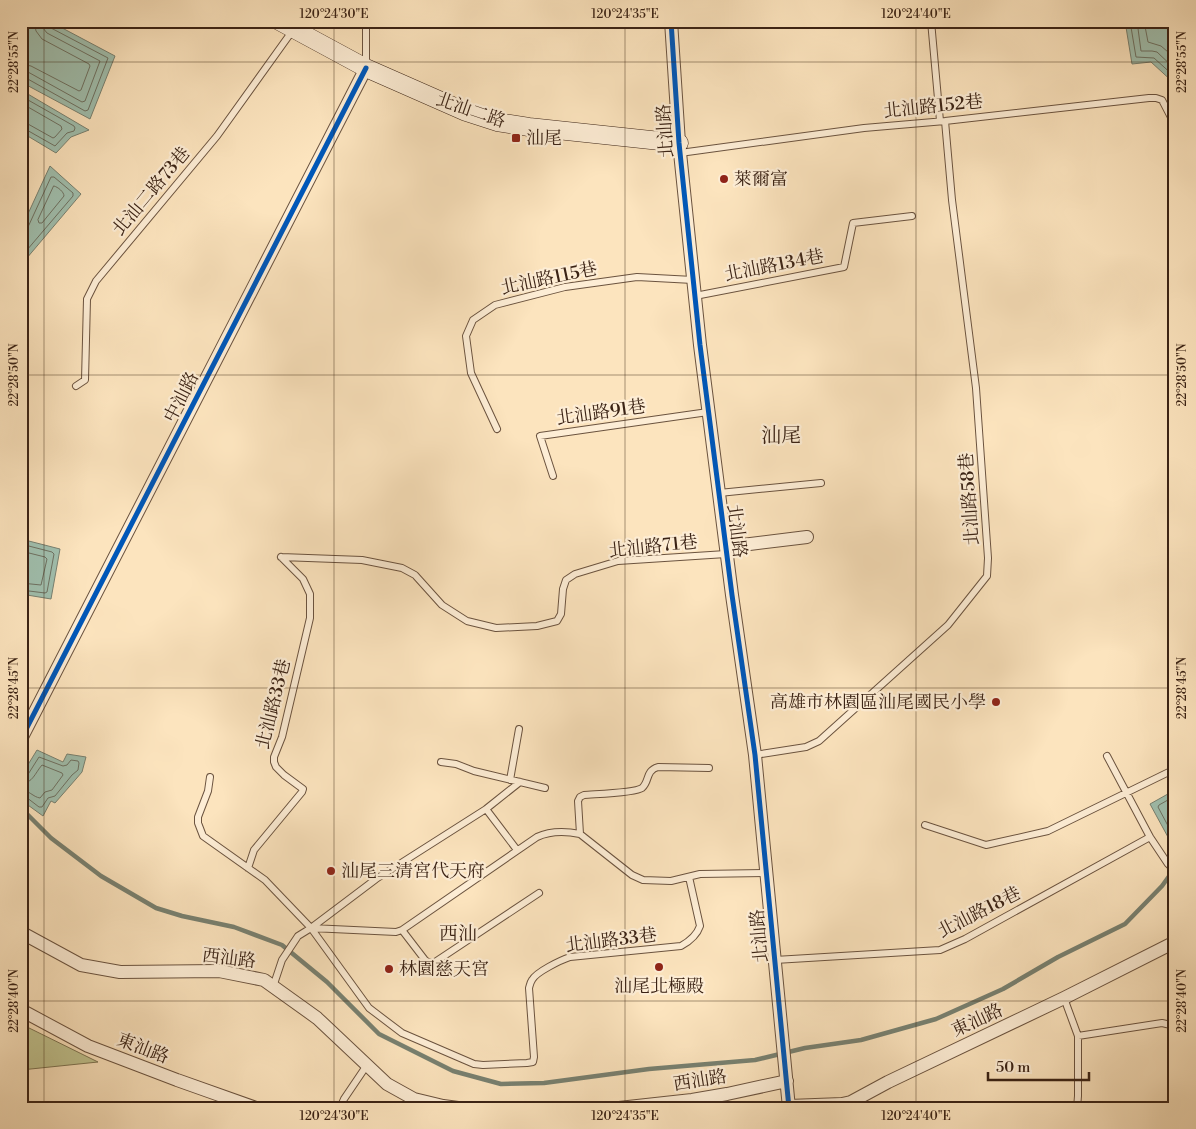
<svg xmlns="http://www.w3.org/2000/svg" width="1196" height="1129" viewBox="0 0 1196 1129" font-family="'Libre Bodoni','Noto Serif TC',serif">
<style>
.green{fill:#c1c490;stroke:#7e7452}
.water{fill:#a0bfae;stroke:#788171}
.lines{fill:none;stroke-linecap:round;stroke-linejoin:round}
.shore{stroke:#6e7162;stroke-width:1}
.stream{stroke:#788171;stroke-width:4.5}
.lane-casing{stroke:#6b533f;stroke-width:8}
.street-casing{stroke:#6b533f;stroke-width:14}
.secondary-casing{stroke:#3b2315;stroke-width:19}
.lane{stroke:#fdedd5;stroke-width:6}
.street{stroke:#fdedd5;stroke-width:12}
.secondary{stroke:#fdedd5;stroke-width:18}
.cycleway-casing{stroke:#fdedd5;stroke-width:8}
.cycleway{stroke:#0057b8;stroke-width:5}
.ticks{fill:none;stroke:#3b2315;stroke-width:1;stroke-opacity:0.45}
.poi-dot{fill:#8f2418;stroke:#fdedd5;stroke-width:2}
.labels{text-anchor:middle;stroke-width:4.5;stroke-linejoin:round;paint-order:stroke}
.street-label{font-size:18px;fill:#3b2315;stroke:#fdedd5}
.poi-label{font-size:18px;fill:#3b2315;stroke:#fdedd5;text-anchor:start}
.neighbourhood-label{font-size:19px;fill:#3b2315;stroke:#fdedd5}
.quarter-label{font-size:20px;fill:#3b2315;stroke:#fdedd5}
.neatline{fill:none;stroke:#3b2315;stroke-width:2}
.ticks-label{font-size:12px;text-anchor:middle;fill:#3b2315}
</style>
<rect width="100%" height="100%" fill="#fce4be"/>
<filter id="stains"><feTurbulence type="fractalNoise" baseFrequency=".004" numOctaves="4"/><feColorMatrix values="0 0 0 0 .2 0 0 0 0 .09 0 0 0 0 .02 0 0 0 .5 -.17"/></filter>
<radialGradient id="worn" r=".72"><stop offset=".6" stop-color="#630" stop-opacity="0"/><stop offset="1" stop-color="#630" stop-opacity=".3"/></radialGradient>
<path class="green" d="M21 1024 98 1062 21 1070Z"/>
<path class="water" d="M21 21H49L115 56 90 119 21 82Z
M1125 21H1175V84L1151 62 1132 64Z
M21 90 89 130 71 137 56 153 21 132Z
M50 166 81 194 21 265V229Z
M21 539 60 549 51 599 21 594Z
M37 750 63 762 67 754 86 757 82 772 76 779 55 803 51 801 43 816 21 800V776Z
M1175 790V850L1150 804Z"/>
<g class="lines">
<path class="shore" d="M1130 21 1136 57 1154 58 1175 77
M1137 21 1141 51H1152L1157 52 1175 69
M1144 21 1148 42 1161 46 1175 58
M21 64 31 66 79 91 81 90 90 66 89 64 42 39 36 31 34 21
M21 71 28 72 82 102 85 101 100 61 47 33 43 28 42 21
M21 78H26L85 111 88 110 108 58 51 28 48 25V21
M21 96 74 126 75 128 74 131 67 133 55 146 25 129H21
M21 103 61 126 62 129 55 137 53 138 28 124 21 122
M54 186C58 187 64 192 64 196L42 223H39L38 220Z
M21 230 25 229 28 227 51 177H54L73 193V196L21 257
M21 544 52 552 54 554 47 592 45 593 21 590
M21 551 45 557 47 559 41 585 21 583
M21 778H24L27 776 39 757 63 766 67 765 71 760 78 761 79 763 78 770 72 775 55 796 48 798 42 807H39L26 797H21
M21 784C33 783 35 773 42 765L62 773 63 775 52 790 45 792 40 798C33 797 29 790 21 790
M1175 796 1159 805 1158 807 1175 839"/>
<path class="stream" d="M21 808 51 838 101 876 156 908 182 916 234 927 282 945 327 982 379 1034 453 1071 501 1084 544 1083 649 1069 755 1060 805 1048 861 1040 936 1019 1003 989 1058 957 1125 924 1162 886 1175 868"/>
<defs>
<path id="lane" d="M931 21 940 121
M366 65V21
M680 153 864 128 945 121 1149 98H1156L1162 100 1175 125
M695 296 844 267 853 223 912 216
M76 386 85 380 87 299 96 281 217 136 293 30
M497 429 471 373 466 336 473 320 495 305 565 287 637 277 693 280
M553 476 540 436 708 412
M719 493 821 483
M281 557 362 560 402 568 415 575 442 605 467 621 496 628 537 626 557 621 561 614 563 589 566 580 575 574 618 561 726 554
M755 755 806 747 819 741 948 625 987 576 988 558 976 388 952 200 945 121
M1107 756 1150 837 1168 864 1175 871
M441 762 456 764 474 771 545 788
M210 777 208 791 198 817V823L203 836 265 880 311 928 369 1008 402 1033 474 1064 483 1065 527 1063 533 1062 534 1057 529 988C530 985 530 983 532 980 536 972 561 960 570 957L681 946C690 941 697 935 700 926L689 877
M510 780 519 729
M486 809 517 850
M925 825 986 845 1048 831 1175 769
M580 834 578 801 580 797 584 795C595 794 635 793 642 788 650 781 645 771 658 767L709 768
M248 868 254 850 302 792 303 789 284 775 276 767 274 762V757L282 737 310 618V594L303 579 281 557
M311 928 376 879 486 809 520 782
M402 930 425 960 429 963 435 962 539 893
M775 960 940 950 965 939 1150 837
M273 987 282 960 298 936 311 928 396 932 402 930 537 837C550 831 565 831 580 834L632 875 643 880 671 881 700 874 767 873
M1064 998 1078 1036V1096L1077 1108
M1078 1036 1162 1023 1175 1026
M340 1108 344 1099 367 1065"/>
<path id="street" d="M671 21 679 143 700 345 732 595 755 755 789 1108
M726 547 807 537
M21 739 366 68
M21 934H24L81 965 120 972 219 971 264 980 317 1018 387 1084 414 1099 443 1106 458 1108
M21 1010 88 1046 177 1080 256 1108
M789 1106 842 1104 851 1102 888 1082 1064 998 1175 942
M619 1108 692 1100 727 1094 787 1081"/>
<path id="secondary" d="M279 21 366 68 466 112 497 122 529 127 679 143"/>
</defs>
<use href="#lane" class="lane-casing"/>
<use href="#street" class="street-casing"/>
<use href="#secondary" class="secondary-casing"/>
<use href="#lane" class="lane"/>
<use href="#street" class="street"/>
<use href="#secondary" class="secondary"/>
<defs>
<path id="cycleway" d="M671 21 679 143 700 345 732 595 755 755 789 1108
M21 739 366 68"/>
</defs>
<use href="#cycleway" class="cycleway-casing"/>
<use href="#cycleway" class="cycleway"/>
</g>
<path class="ticks" d="M44 21V1108M334 21V1108M625 21V1108M916 21V1108M21 62H1175M21 375H1175M21 688H1175M21 1001H1175"/>
<g class="poi-dot">
<rect x="511" y="133" width="10" height="10" rx="2.5"/>
<circle cx="724" cy="179" r="5"/>
<circle cx="996" cy="702" r="5"/>
<circle cx="331" cy="871" r="5"/>
<circle cx="659" cy="967" r="5"/>
<circle cx="389" cy="969" r="5"/>
</g>
<g class="labels">
<g class="street-label">
<text transform="translate(933 106) rotate(-6)" y="6">北汕路152巷</text>
<text transform="translate(471 110) rotate(19)" y="6">北汕二路</text>
<text transform="translate(665 131) rotate(-94)" y="6">北汕路</text>
<text transform="translate(151 191) rotate(-50)" y="6">北汕二路73巷</text>
<text transform="translate(774 265) rotate(-11)" y="6">北汕路134巷</text>
<text transform="translate(549 278) rotate(-12)" y="6">北汕路115巷</text>
<text transform="translate(181 397) rotate(-63)" y="6">中汕路</text>
<text transform="translate(601 412) rotate(-8)" y="6">北汕路91巷</text>
<text transform="translate(969 499) rotate(-94)" y="6">北汕路58巷</text>
<text transform="translate(737 531) rotate(83)" y="6">北汕路</text>
<text transform="translate(653 546) rotate(-6)" y="6">北汕路71巷</text>
<text transform="translate(273 704) rotate(-76)" y="6">北汕路33巷</text>
<text transform="translate(979 912) rotate(-27)" y="6">北汕路18巷</text>
<text transform="translate(759 936) rotate(-95)" y="6">北汕路</text>
<text transform="translate(611 940) rotate(-7)" y="6">北汕路33巷</text>
<text transform="translate(229 958) rotate(7)" y="6">西汕路</text>
<text transform="translate(977 1020) rotate(-25)" y="6">東汕路</text>
<text transform="translate(143 1048) rotate(21)" y="6">東汕路</text>
<text transform="translate(700 1080) rotate(-9)" y="6">西汕路</text>
</g>
<g class="poi-label">
<text x="526" y="144">汕尾</text>
<text x="734" y="185">萊爾富</text>
<text x="986" y="708" text-anchor="end">高雄市林園區汕尾國民小學</text>
<text x="341" y="877">汕尾三清宮代天府</text>
<text x="399" y="975">林園慈天宮</text>
<text x="659" y="992" text-anchor="middle">汕尾北極殿</text>
</g>
<g class="neighbourhood-label">
<text x="458" y="940">西汕</text>
</g>
<g class="quarter-label">
<text x="781" y="442">汕尾</text>
</g>
</g>
<rect width="1196" height="1129" fill="none" stroke="#fce4be" stroke-width="55"/>
<path d="M988 1072v8h101v-8" fill="none" stroke="#3b2315" stroke-width="2.5"/>
<text x="996" y="1072" font-size="15" fill="#3b2315" stroke="#fdedd5" stroke-width="4" paint-order="stroke">50 m</text>
<rect x="28" y="28" width="1140" height="1074" class="neatline"/>
<g class="ticks-label">
<text x="334" y="18">120°24'30"E</text>
<text x="625" y="18">120°24'35"E</text>
<text x="916" y="18">120°24'40"E</text>
<text transform="translate(14 62) rotate(-90)" y="4">22°28'55"N</text>
<text transform="translate(1182 62) rotate(-90)" y="4">22°28'55"N</text>
<text transform="translate(14 375) rotate(-90)" y="4">22°28'50"N</text>
<text transform="translate(1182 375) rotate(-90)" y="4">22°28'50"N</text>
<text transform="translate(14 688) rotate(-90)" y="4">22°28'45"N</text>
<text transform="translate(1182 688) rotate(-90)" y="4">22°28'45"N</text>
<text transform="translate(14 1001) rotate(-90)" y="4">22°28'40"N</text>
<text transform="translate(1182 1001) rotate(-90)" y="4">22°28'40"N</text>
<text x="334" y="1120">120°24'30"E</text>
<text x="625" y="1120">120°24'35"E</text>
<text x="916" y="1120">120°24'40"E</text>
</g>
<rect width="100%" height="100%" filter="url(#stains)"/>
<rect width="100%" height="100%" fill="url(#worn)"/>
</svg>
